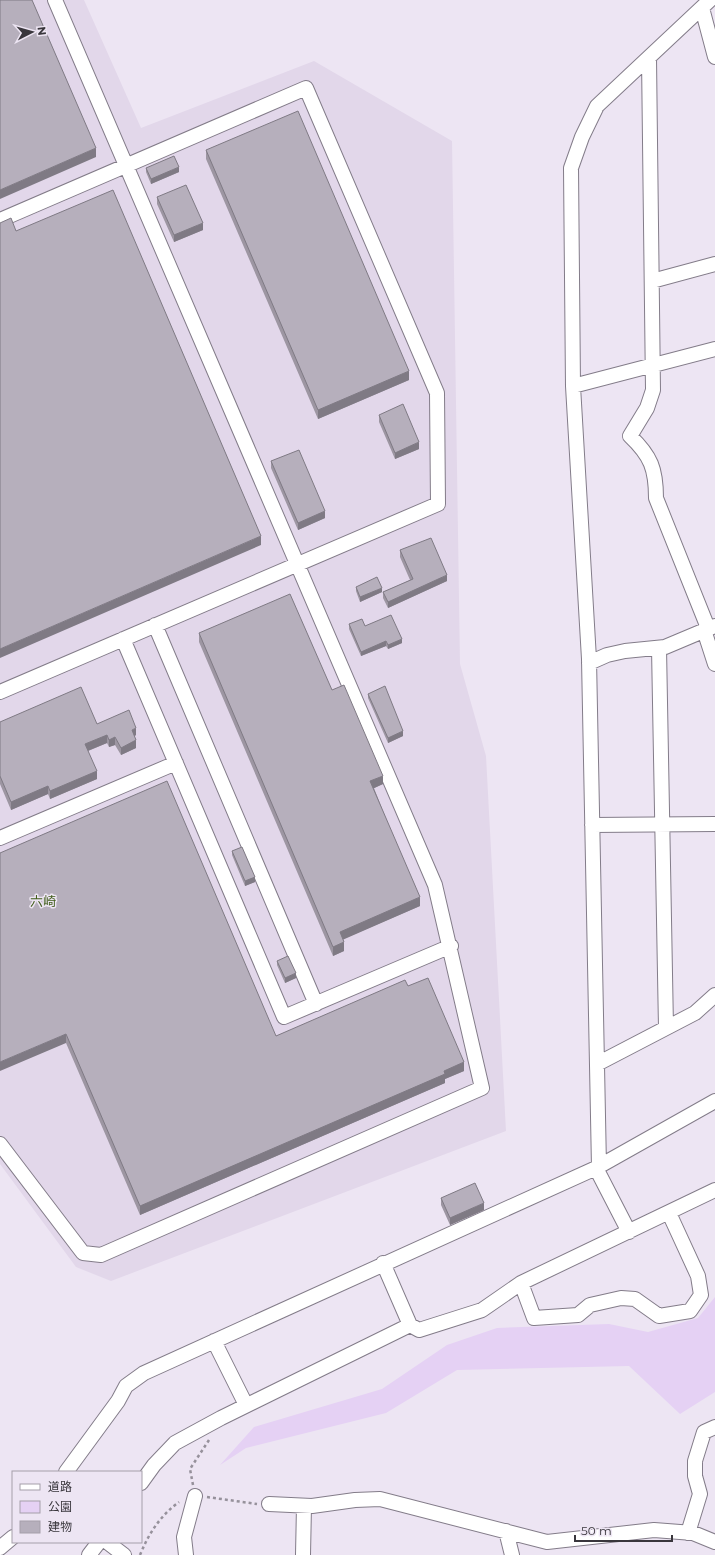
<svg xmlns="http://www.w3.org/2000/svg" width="715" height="1555" viewBox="0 0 715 1555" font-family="Montserrat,'Noto Sans JP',sans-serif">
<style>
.built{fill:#e2d7ea}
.green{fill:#e5d1f4}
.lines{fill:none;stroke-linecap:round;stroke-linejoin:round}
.minor-casing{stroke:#837c89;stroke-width:16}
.path{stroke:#96919b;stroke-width:2.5;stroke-dasharray:3 3;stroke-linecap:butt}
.minor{stroke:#fff;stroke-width:14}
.wall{fill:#9d96a2}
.shaded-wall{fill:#7f7a84}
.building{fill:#b6afbc;stroke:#7f7a84}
.labels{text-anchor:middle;stroke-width:3;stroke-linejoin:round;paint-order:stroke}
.quarter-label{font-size:13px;fill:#405d1a;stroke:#ede5f3}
</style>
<rect width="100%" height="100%" fill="#ede5f3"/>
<path class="built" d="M0 0H84L141 128 314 61 452 141 460 664 486 756 506 1131 111 1281 76 1267 0 1164Z"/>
<path class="green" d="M715 1297V1392L680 1414 629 1366 457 1370 386 1413 246 1448 220 1465 254 1427 382 1389 447 1345 497 1328 609 1324 648 1332 698 1318Z"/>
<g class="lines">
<defs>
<path id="minor" d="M702 8 715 57
M649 58 653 390 647 408 630 436C651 456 656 469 656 498L708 628
M0 220 306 88 437 393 438 504 0 692
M652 281 715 264
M573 386 715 349
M155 625 316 1004
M704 630 715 664
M123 639 284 1017 451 946
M659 648 666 1028
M589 663 607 655 625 651 665 647 715 626
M592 825 715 824
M0 838 176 763
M597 1064 695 1013 715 995
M0 1144 83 1253 101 1255 482 1088 435 885 55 0
M599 1167 589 659 573 386 571 168 582 137 597 106 710 0
M596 1168 629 1232
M383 1263 410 1325 419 1330 482 1310 521 1283 715 1190
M521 1283 534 1318 578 1315 590 1305 621 1298 635 1299 659 1316 690 1311 701 1295 698 1276 669 1213
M214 1341 246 1405
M66 1472 118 1401 126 1386 144 1373 596 1168 715 1101
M141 1483 154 1465 175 1443 221 1418 410 1325
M269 1504 312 1506 355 1500 380 1499 547 1542 654 1530 693 1533 715 1542
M506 1531 512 1555
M688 1533 700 1494 695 1476V1461L704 1432 715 1427
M107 1542 124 1555
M0 1548 13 1537
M89 1555 99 1542
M186 1555 184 1537 195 1496
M303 1555 304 1506"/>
</defs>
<use href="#minor" class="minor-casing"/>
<path class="path" d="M193 1485 190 1469 209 1440
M207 1497 257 1504
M140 1555C149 1533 160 1516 179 1502"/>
<use href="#minor" class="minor"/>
</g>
<path class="wall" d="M206 150 409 380 318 419 206 159Z
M146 168 179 172 151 184 146 172Z
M157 197 203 230 174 242 157 204Z
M379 415 419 449 395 459 379 422Z
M271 461 325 518 298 530 271 468Z
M400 550 447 581 388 608 383 598V592L410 580 400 557Z
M356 587 382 592 360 602 356 591Z
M349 624 365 626 402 643 388 649 386 646 361 656 349 629Z
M199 633 332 690 383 784 374 788 420 906 343 939 344 951 333 956 199 642Z
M368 694 403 736 388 743 368 698Z
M0 722 97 724 136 735 134 736 136 748 121 755 115 745 109 747 107 743 88 751 97 779 50 799 48 794 11 810 0 784Z
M232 851 255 882 245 886 232 855Z
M0 853 276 1036 408 986 464 1071 445 1079V1083L140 1215 66 1043Z
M277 961 296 978 285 983 277 965Z
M441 1198 484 1210 450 1225 441 1205Z"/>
<path class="shaded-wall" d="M96 148V157L0 199V190Z
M179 167V172L151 184V179Z
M203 223V230L174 242V235Z
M409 371V380L318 419V410Z
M419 442V449L395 459V453Z
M325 511V518L298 530V523Z
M261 536V545L0 658V649Z
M447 575V581L388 608V602Z
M382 588V592L360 602V597Z
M402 639V643L388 649V645Z
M386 641V646L361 656V652Z
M136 728V735L132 738V730Z
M403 731V736L388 743V738Z
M107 735V743L85 752V744Z
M115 737V745L109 747V740Z
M136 740V748L121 755V748Z
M97 771V779L50 799V791Z
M383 776V784L370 790V781Z
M48 786V794L11 810V802Z
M255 877V882L245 886V881Z
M420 897V906L340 941V932Z
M344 942V951L333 956V947Z
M296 973V978L285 983V978Z
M66 1034V1043L0 1071V1062Z
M464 1062V1071L445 1079V1083L140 1215V1206Z
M484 1203V1210L450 1225V1218Z"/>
<path class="building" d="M0 0H32L96 148 0 190Z
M298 111 409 371 318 410 206 150Z
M174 156 179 167 151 179 146 168Z
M186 185 203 223 174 235 157 197Z
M113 190 261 536 0 649V223L11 218 16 231Z
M403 404 419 442 395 453 379 415Z
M299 450 325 511 298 523 271 461Z
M431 538 447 575 388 602 383 592 413 579 400 550Z
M377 577 382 588 360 597 356 587Z
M290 594 332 690 344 685 383 776 370 781 420 897 340 932 344 942 333 947 199 633Z
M391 615 402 639 388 645 386 641 361 652 349 624 362 619 365 626Z
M385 686 403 731 388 738 368 694Z
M81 687 97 724 129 710 136 728 132 730 136 740 121 748 115 737 109 740 107 735 85 744 97 771 50 791 48 786 11 802 0 776V722Z
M167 781 276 1036 405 980 408 986 428 978 464 1062 444 1071 445 1074 140 1206 66 1034 0 1062V853Z
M242 847 255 877 245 881 232 851Z
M288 956 296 973 285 978 277 961Z
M475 1183 484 1203 450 1218 441 1198Z"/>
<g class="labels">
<g class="quarter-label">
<text x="43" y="906">六崎</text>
</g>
</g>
<rect x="12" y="1471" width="130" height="72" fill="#ede5f3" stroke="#a59faa"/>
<rect x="20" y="1484" width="20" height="6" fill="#ffffff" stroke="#a59faa"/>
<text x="48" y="1491" font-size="12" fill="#39363c">道路</text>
<rect x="20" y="1501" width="20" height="12" fill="#e5d1f4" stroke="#a59faa"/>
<text x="48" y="1511" font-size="12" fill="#39363c">公園</text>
<rect x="20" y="1521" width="20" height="12" fill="#b6afbc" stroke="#a59faa"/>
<text x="48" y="1531" font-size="12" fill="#39363c">建物</text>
<g transform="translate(32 32) rotate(84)" stroke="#ede5f3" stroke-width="3" paint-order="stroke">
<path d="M0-3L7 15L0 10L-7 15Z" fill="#39363c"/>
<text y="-6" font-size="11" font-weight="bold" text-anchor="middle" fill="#39363c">N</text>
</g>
<path d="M575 1535v6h97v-6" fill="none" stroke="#39363c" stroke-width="2"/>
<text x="581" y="1535" font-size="12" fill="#39363c" stroke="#ede5f3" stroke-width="3" paint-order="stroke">50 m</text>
</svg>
